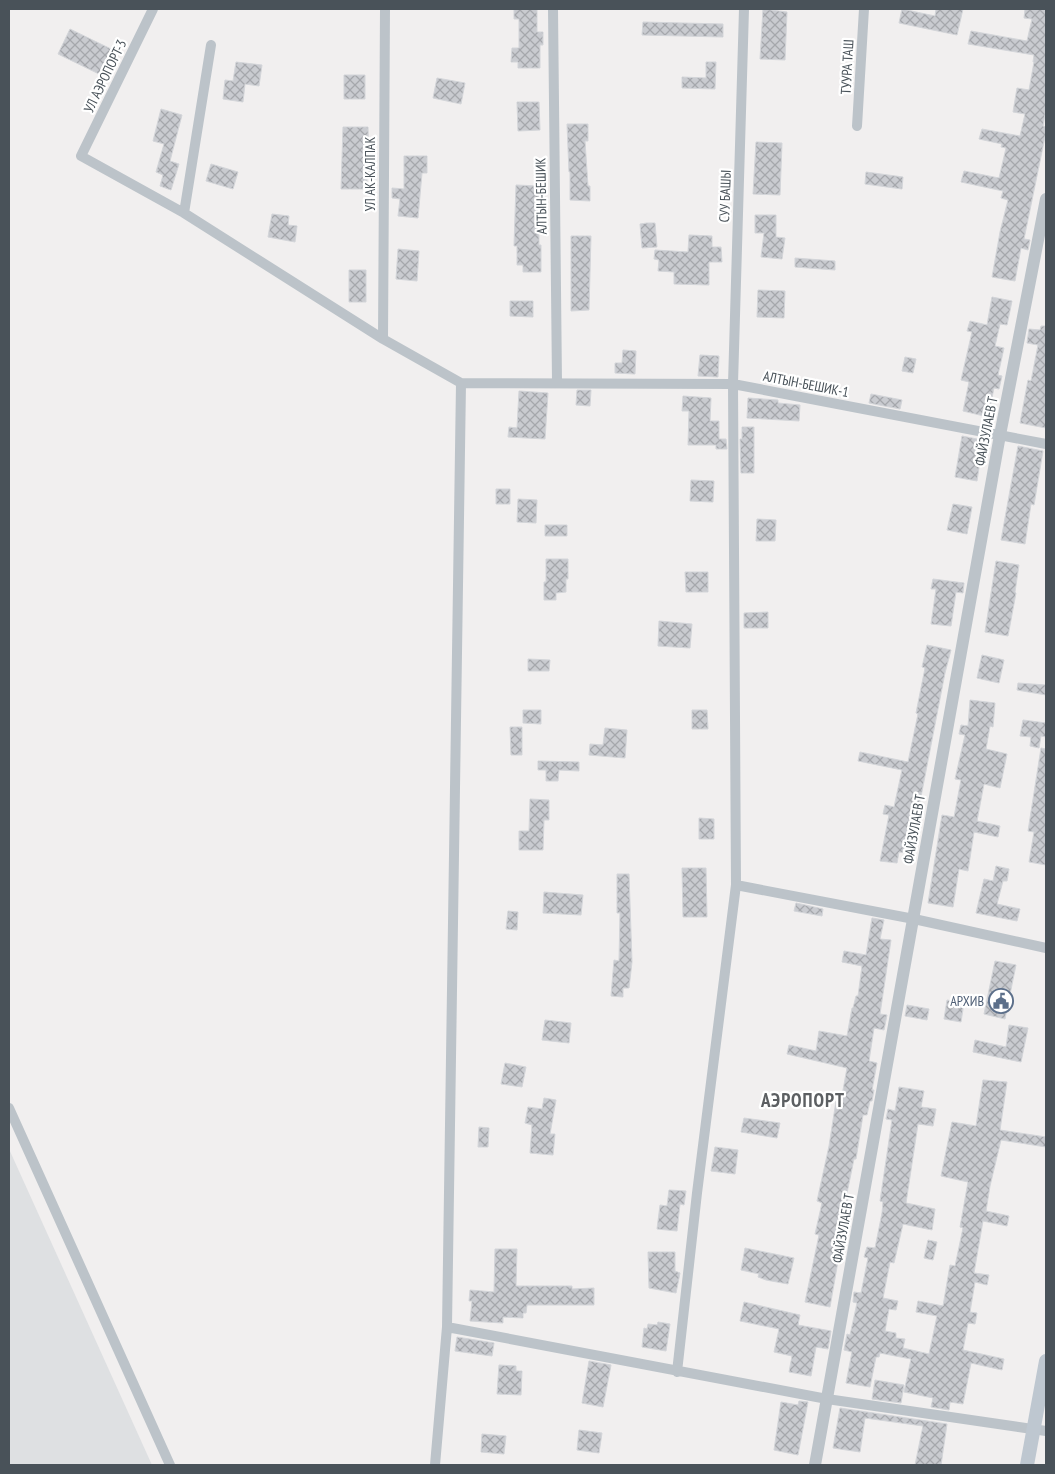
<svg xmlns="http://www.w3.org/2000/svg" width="1055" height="1474" viewBox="0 0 1055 1474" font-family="'PT Sans Narrow',sans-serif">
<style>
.airport{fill:#dee0e2}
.building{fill:url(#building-cross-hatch);stroke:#d3d5d9}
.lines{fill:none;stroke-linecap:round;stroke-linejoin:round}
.minor{stroke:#bcc3c9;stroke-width:10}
.tertiary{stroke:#bcc3c9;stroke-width:12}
.secondary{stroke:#bec7d0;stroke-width:14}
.labels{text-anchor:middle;stroke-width:4.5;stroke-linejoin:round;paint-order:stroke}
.street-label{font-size:14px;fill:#495259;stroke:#fff}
.service-label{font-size:14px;fill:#4e5e75;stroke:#fff;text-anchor:end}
.district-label{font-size:19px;font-weight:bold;letter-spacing:1px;fill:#5c5f62;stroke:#fff}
</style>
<defs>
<pattern id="building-cross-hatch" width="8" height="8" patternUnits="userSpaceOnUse" patternTransform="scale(1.25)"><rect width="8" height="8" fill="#c9cbd0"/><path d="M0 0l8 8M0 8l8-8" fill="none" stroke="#a5a7ac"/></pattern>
</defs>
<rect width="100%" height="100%" fill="#f1efef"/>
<path class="airport" d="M9 1149 152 1465H9Z"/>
<path class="building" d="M514 9H537V32H543V45H540V68H518V62H511L512 48H519V19H514Z
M763 9 787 12 785 60 760 59Z
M902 9 935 16 936 9H963L957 35 899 23Z
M1025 9H1046V109L1043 126 1046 127V132L1024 239 1030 240 1028 250 1021 248 1015 281 992 277 1000 232 1008 200 1001 198 1003 191 961 182 964 171 999 178 1006 148 1001 147 1002 144 979 139 982 129 1020 136 1025 114 1013 112 1017 88 1029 90 1034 62H1033L1034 55 968 44 971 31 1027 41 1032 19 1024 18Z
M643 22 723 24V37L642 35Z
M70 29 111 49 99 74 58 54Z
M236 62 262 65 259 86 245 84 243 102 223 99 225 80 233 81Z
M706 62H716L715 89 682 88V77L706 78Z
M344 75H365V99H344Z
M437 78 465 83 461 104 433 98Z
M517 102H539L540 130 518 131Z
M161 109 182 115 170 161 179 164 171 190 160 186 163 175 156 172 164 144 153 141Z
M567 124H588V141H585L588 186H590V201L570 200V172H569Z
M343 127H368L369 167H372V178H367V189H341Z
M756 142 782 143 780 195 753 194Z
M404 156H427V173H422L418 218 398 216 400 199 392 198V188L404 189Z
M211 164 238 172 233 189 206 181Z
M866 172 903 177 902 189 865 184Z
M516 185 539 186V245H541V272H523V265H517V246H514Z
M272 214 289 216 288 225 297 226 295 242 268 237Z
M755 215H776V237L785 238 782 259 761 257 764 233H755Z
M647 223H655L657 247 642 248 640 224Z
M689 235 712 236V247H721L722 262H709V285L674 284V272L658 271 659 260 654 259 655 250 688 252Z
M571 236H591L589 310 571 311Z
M398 249 419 251 417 281 396 279Z
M795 258 835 261V270L795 267Z
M349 270H366V302H349Z
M758 290 785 291 784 318 757 317Z
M992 297 1012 301 1007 325 1000 324 995 346 1004 348 998 375 1002 376 999 389 994 388 988 417 963 411 969 382 961 380 972 332 967 331 970 321 987 325Z
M510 301H533V317L510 316Z
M1041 326H1046V428L1020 423 1028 380 1031 381 1038 345 1027 343 1029 329 1040 330Z
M623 350 636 351 635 374 615 373V363H622Z
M700 355 719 356 718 377 698 376Z
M905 357 916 359 913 373 902 371Z
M577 390H591L590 406 576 405Z
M519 391 548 393 545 439 508 437 509 427 517 428Z
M871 394 902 400 900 409 869 403Z
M683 396 711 398 710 421H719V439H726L727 449H716V445H688L689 411H682Z
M748 398 778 400V403L800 405 799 421 747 418Z
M742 427H754V473H741L740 439H742Z
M962 436 982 440 978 460 980 461 977 481 955 477Z
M1018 446 1043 451 1034 505 1031 504 1025 544 1001 540Z
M691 480 714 481 713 502 690 501Z
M496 489H510V504H496Z
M518 499 537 500 536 523 517 522Z
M953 504 972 507 967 534 947 530Z
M757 519 776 520 775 541H756Z
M545 525H567V536H545Z
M546 559H568V579H566V592L556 593V600H544V582H546Z
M996 561 1019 565 1015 592 1016 593 1008 636 985 632Z
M685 572H708V592H686Z
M933 579 964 583 963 593 956 592 951 626 931 624 936 589H931Z
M768 612V628H744V613Z
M659 621 692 624 690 648 658 646Z
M927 645 951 650 945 673 919 807H917L914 821 913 820 907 853 899 852 897 863 880 861 889 815 883 814 885 805 894 807 902 770 858 761 860 752 908 762 918 714 916 713 925 668 922 667Z
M982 655 1004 660 999 683 977 678Z
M528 659 550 660 549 671H528Z
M1018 683 1046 685V695L1017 690Z
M970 700 995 703 993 727 990 726 986 749 1007 754 1000 788 984 784 977 821 1000 826 998 837 974 832 968 871 959 869 953 907 928 903 942 815 954 817 961 780 955 779 965 735 959 734 961 725 968 726Z
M523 710H541V724L523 723Z
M692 710H707L708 729H692Z
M1023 720 1046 723V737L1041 736 1039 748 1030 746 1031 737 1020 736Z
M510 727H522V755H511Z
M605 728 627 730 625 758 589 755 590 744 603 745Z
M1041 748 1046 749V865L1029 862 1034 832 1028 831Z
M538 761 579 762V771L559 770 558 781H546V770H538Z
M530 799 549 800V820H544L543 850H519V831H529Z
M699 818 714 819V839H699Z
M996 866 1009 869 1007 881H1003L997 904 1020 909 1017 921 976 913 984 879 993 881Z
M682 868H706L707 917H683Z
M617 874H629L632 962 629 988H623V997L611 996 614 960 619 961 620 913H617Z
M544 892 583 895 581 915 543 913Z
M796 903 823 909 822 916 794 911Z
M508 911 518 912 517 930 506 929Z
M872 918 884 920 880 939 891 940 880 1014 887 1015 884 1030 874 1028 869 1061 877 1063 872 1090H874L872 1101H870L867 1115H863L856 1159H854L846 1198 848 1199 836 1250H840L830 1307 805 1302 819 1235 815 1234 822 1203 817 1201 829 1146 836 1101H841L847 1068 787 1054 789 1045 816 1051 819 1031 847 1036 852 1008H853L856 996H858L862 966 842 962 844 951 866 955Z
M995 961 1016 965 1005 1019 984 1014Z
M947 1000 964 1003 961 1022 944 1019Z
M907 1005 929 1009 927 1020 905 1016Z
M545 1020 571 1023 569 1043 542 1040Z
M1009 1025 1028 1028 1021 1062 973 1052 975 1040 1006 1047Z
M505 1063 526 1067 522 1087 501 1084Z
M983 1080 1007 1082 1000 1130 1046 1137V1147L1001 1140 990 1186 986 1211 1009 1216 1007 1226 983 1221 974 1273 989 1275 987 1285 975 1282 970 1312 977 1313 975 1324 968 1323 963 1350 1004 1359 1002 1370 971 1363 963 1404 950 1402 949 1410 931 1407 933 1398 904 1392 911 1359 880 1353 879 1357H876L870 1387 846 1383 852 1352 844 1350 847 1334 850 1335 857 1303 853 1302 854 1292 861 1293 868 1258 864 1257 867 1247 875 1248 882 1213 883 1202 880 1201 892 1120 886 1119 888 1109 895 1111 899 1087 924 1091 921 1107 936 1109 933 1126 918 1124 906 1203 935 1209 932 1230 903 1224 894 1263 890 1262 883 1298 898 1301 896 1310 889 1309 885 1331 896 1333V1338L905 1339 903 1348 929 1354 937 1316 916 1312 918 1301 943 1306 950 1265 955 1266 963 1228 960 1227 968 1182 941 1176 952 1122 976 1126Z
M544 1098 556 1100 550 1134H555L553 1155 530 1153 532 1125 525 1123 528 1107 542 1109Z
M744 1118 780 1123 777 1138 741 1132Z
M479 1127 489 1128 488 1147H478Z
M715 1147 738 1150 735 1174 711 1171Z
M669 1190 686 1191 684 1205 680 1204 677 1231 657 1229 660 1205 667 1206Z
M928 1240 937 1242 933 1260 924 1258Z
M745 1248 794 1258 788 1284 766 1280 758 1277 759 1274 741 1270Z
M495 1249H517L516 1286H572V1289L594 1288V1305H527L526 1313H523V1318L503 1317V1323L470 1321 472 1301H469L470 1290 494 1292Z
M648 1252H675V1271L680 1273 676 1293 649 1288Z
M744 1302 800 1315 798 1325 831 1331 828 1349 816 1347 811 1376 789 1372 792 1356 774 1352 779 1329 740 1321Z
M658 1322 670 1324 666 1351 642 1347 644 1328 647 1329 648 1324 657 1325Z
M457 1337 494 1343 492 1356 455 1351Z
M589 1361 611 1365 603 1407 582 1403Z
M499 1365 516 1366V1371H522L521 1395 497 1394Z
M875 1380 904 1385 901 1403 872 1399Z
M799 1401 808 1402 798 1455 774 1450 781 1402 798 1405Z
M840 1408 947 1424 941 1465H915L923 1426 865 1418 860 1452 833 1448Z
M579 1430 602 1433 599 1453 577 1450Z
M482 1434 506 1436 504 1454 481 1452Z"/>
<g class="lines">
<path class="minor" d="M153 9 81 156 184 213 383 339 461 383 447 1327 435 1465
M553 9 557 382
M744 9 733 384 736 885 914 919 1046 948
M857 126 864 9
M184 213 211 45
M383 339 385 9
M461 383 733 384 1046 444
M9 1108 170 1465
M447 1327 827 1399 1046 1431
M677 1372 697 1193 736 885"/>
<path class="tertiary" d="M815 1465 1000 435 1046 199"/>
<path class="secondary" d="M1027 1465 1046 1361"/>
</g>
<defs>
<symbol id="civic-ring" viewBox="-11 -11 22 22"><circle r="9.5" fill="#fff" stroke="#5c6f8a" stroke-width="1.5"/><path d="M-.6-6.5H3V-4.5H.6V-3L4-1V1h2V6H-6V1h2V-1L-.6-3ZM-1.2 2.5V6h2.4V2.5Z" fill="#5c6f8a"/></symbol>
</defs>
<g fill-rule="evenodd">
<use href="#civic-ring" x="987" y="987" width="28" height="28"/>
</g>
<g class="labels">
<g class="street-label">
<text transform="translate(847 67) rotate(-87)" y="5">ТУУРА ТАШ</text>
<text transform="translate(105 76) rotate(-64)" y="5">УЛ АЭРОПОРТ-3</text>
<text transform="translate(370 174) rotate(-90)" y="5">УЛ АК-КАЛПАК</text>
<text transform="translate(541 196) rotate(-91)" y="5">АЛТЫН-БЕШИК</text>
<text transform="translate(725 196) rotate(-88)" y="5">СУУ БАШЫ</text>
<text transform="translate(806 384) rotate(11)" y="5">АЛТЫН-БЕШИК-1</text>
<text transform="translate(986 431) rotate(-79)" y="5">ФАЙЗУЛАЕВ Т</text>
<text transform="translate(914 829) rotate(-80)" y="5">ФАЙЗУЛАЕВ Т</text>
<text transform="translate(843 1228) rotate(-80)" y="5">ФАЙЗУЛАЕВ Т</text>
</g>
<g class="service-label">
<text x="984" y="1006">АРХИВ</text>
</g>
<g class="district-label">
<text x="803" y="1107">АЭРОПОРТ</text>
</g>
</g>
<rect width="1055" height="1474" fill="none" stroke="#495259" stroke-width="20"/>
</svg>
